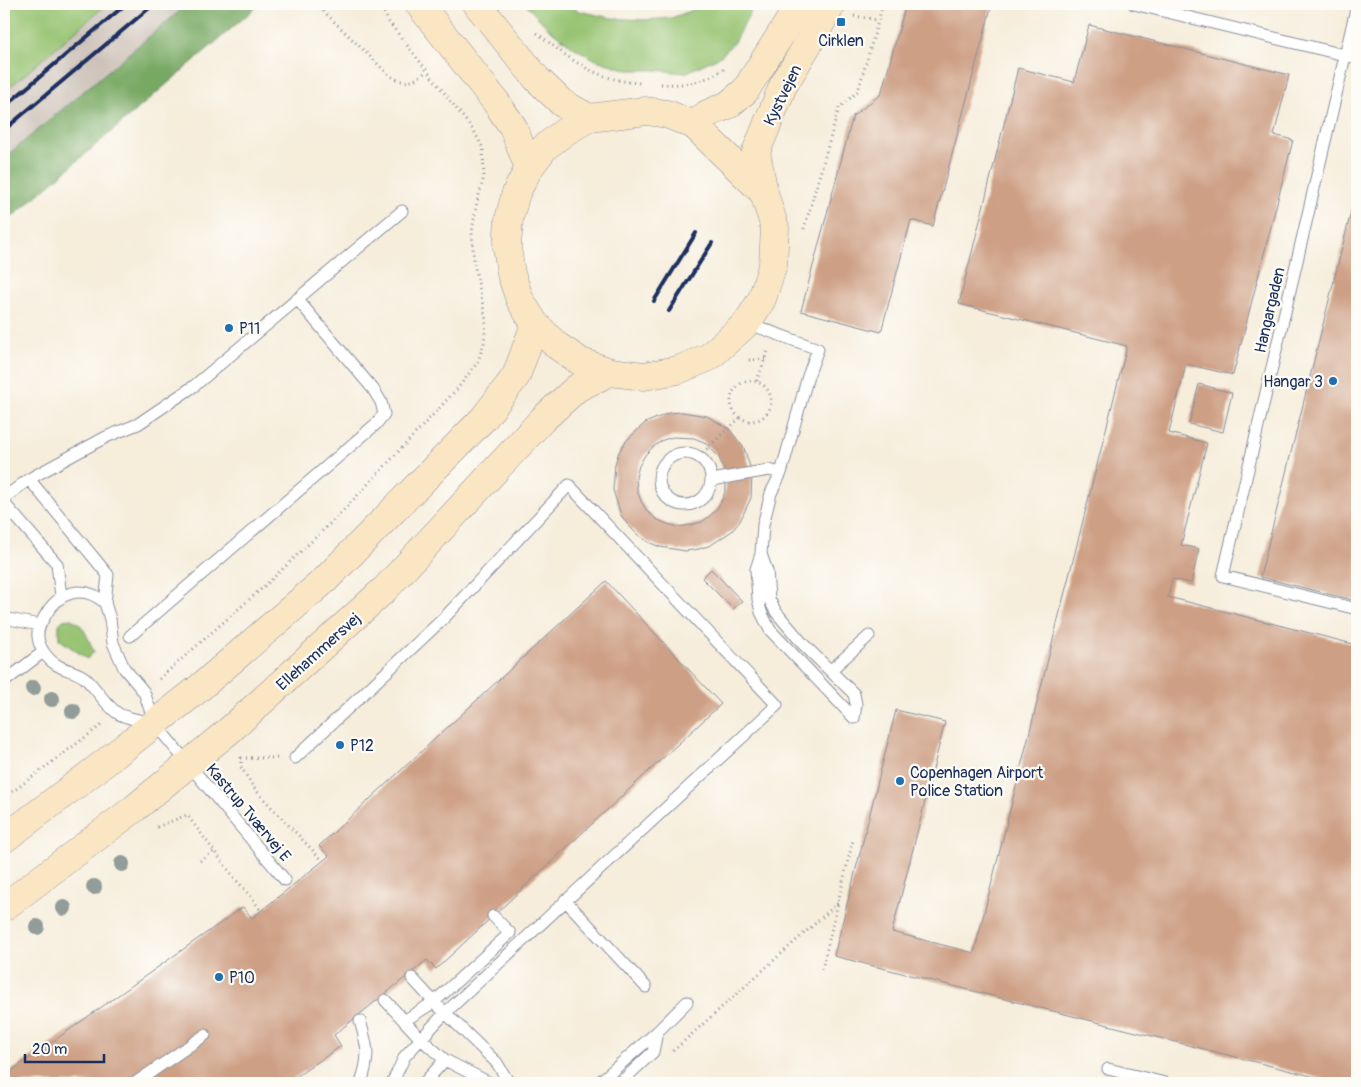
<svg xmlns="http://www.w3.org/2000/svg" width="1361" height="1087" viewBox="0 0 1361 1087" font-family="Pangolin,sans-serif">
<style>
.industrial{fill:#cdc2b9}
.green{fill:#96c371;stroke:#587968}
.forest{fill:#78a963;stroke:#4a6c60}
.building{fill:#cd9f84;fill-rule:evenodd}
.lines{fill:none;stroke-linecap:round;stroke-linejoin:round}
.lane-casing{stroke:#888e9c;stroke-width:13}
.secondary-casing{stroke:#888e9c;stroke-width:29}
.path{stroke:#888e9c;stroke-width:3;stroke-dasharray:1 4;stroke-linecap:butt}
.lane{stroke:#fff;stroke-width:11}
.secondary{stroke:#fbe6c4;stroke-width:28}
.rail{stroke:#1b2f5e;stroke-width:4}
.tree{fill:#929d9a}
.poi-dot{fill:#1f6fb2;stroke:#fdfcf7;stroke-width:2}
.labels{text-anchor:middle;stroke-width:4.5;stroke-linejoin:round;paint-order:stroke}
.poi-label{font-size:16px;fill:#1b2f5e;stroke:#fdfcf7;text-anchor:start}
.street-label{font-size:16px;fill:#1b2f5e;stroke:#fdfcf7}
</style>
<rect width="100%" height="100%" fill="#fdfcf7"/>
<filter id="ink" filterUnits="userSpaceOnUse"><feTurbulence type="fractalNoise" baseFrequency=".02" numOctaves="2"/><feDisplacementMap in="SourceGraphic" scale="10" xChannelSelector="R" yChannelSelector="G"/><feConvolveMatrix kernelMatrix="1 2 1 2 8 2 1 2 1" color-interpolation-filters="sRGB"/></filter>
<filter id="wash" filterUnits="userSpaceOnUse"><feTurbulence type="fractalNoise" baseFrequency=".0096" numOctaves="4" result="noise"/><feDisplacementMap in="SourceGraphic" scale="20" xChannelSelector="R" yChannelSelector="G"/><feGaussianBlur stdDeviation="1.12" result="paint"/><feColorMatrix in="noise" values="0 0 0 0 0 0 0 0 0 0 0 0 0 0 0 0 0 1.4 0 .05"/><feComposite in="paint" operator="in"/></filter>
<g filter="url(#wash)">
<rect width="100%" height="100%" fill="#f6eddb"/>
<path class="industrial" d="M107 4H188L4 158V92Z"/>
<path class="green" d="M4 4H107L4 92Z
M525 4H564L579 11 611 18 645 20 671 18 709 4H755L734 42 721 56 685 73 655 70H628L596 60 573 47 548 28Z
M71 619C85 624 88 640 94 652L87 659 59 639V624L63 620Z"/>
<path class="forest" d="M188 4H260L4 224V158Z"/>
<g id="blocks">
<path class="building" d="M906 4H992L933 226 911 220 881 332 801 311 853 116 881 94Z
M1089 25 1289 75 1274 135 1293 140 1233 375 1186 364 1169 433 1207 443 1181 545 1199 549 1191 583 1172 579 1168 597 1357 645V1083H1339L834 956 896 710 945 722 892 932 974 953 1127 346 959 304 1018 68 1074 82Z
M1357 188V601L1260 577Z
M1199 384 1232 393 1223 432 1189 424Z
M682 412 707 416 729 429 744 448 752 473 751 498 740 521 732 531 711 545 699 549 686 551 660 547 648 542 638 535 628 525 621 515 613 490 615 464 619 452 626 441 645 423 669 413ZM673 437 694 438 704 442 719 457 726 477V488L723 498 718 507 711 515 702 522 690 525 679 527 667 524 656 519 647 511 641 501 637 490 636 477 639 466 645 455 653 447 663 440Z
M711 569 742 601 733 609 702 578Z
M606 581 721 704 436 969 427 960 334 1035 341 1046 287 1083H4V1076L243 907 252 918 329 856 319 846Z"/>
</g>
</g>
<g filter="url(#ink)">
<use href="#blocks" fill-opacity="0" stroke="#888e9c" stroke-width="1"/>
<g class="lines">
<defs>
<path id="lane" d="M1134 4 1357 58
M1357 5 1223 576 1357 609
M747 323 818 349 808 376 781 473 771 493 763 525 761 554 756 569 758 599 761 612 770 630 854 718
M659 479a26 26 0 1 1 52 0a26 26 0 1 1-52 0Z
M29 479 108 575 105 603 110 619 113 643 124 668 144 692 155 724 285 880
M712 480 769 470 781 473
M4 498 29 479 106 437 138 424 194 386 402 211
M4 503 57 564 61 596
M761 554 767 571 769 599 776 612 803 644 854 694 856 704 854 718
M105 603C83 583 58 592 45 616 41 623 37 629 38 637 39 648 48 660 57 665 66 671 77 671 85 678 96 688 104 703 116 712 123 718 144 721 153 723
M4 618 39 625
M130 636 376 424 384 414 381 402 373 389 297 299
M831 670 869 636
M4 682 43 652
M295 758 444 618 569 485 777 705 445 1013 405 1056 392 1083
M565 900 646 987
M412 978 434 1002 497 1063 509 1083
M385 1000 420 1038 445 1060 490 1083
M360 1021C368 1048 370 1056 361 1083
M404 1021 434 1002 510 933 493 916
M1108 1069 1165 1083
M135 1083 205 1035
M424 1083 445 1060
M600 1083 602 1080 657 1032 687 1002
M620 1083 653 1052 657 1032"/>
<path id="secondary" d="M419 4 496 102 513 127 529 168
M477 4 537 79 562 103 589 118
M694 125 707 114 728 105 745 91 800 4
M764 193 694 125 667 114 646 111 589 118 566 131 545 147 529 168 516 193 509 219 507 247 511 274 520 300 535 324 556 345 581 362 610 372 644 376 678 370 709 357 747 323 762 299 773 264 775 228 764 193 756 152 783 86 832 4
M4 839 102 765 197 690 325 580 484 418 516 376 535 324
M4 907 135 808 231 729 385 589 542 420 577 388 610 372"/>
</defs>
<use href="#lane" class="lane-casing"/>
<use href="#secondary" class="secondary-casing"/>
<path class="path" d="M316 4 389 75C407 86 411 83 427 71
M854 16 878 20
M537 33C571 60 595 80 640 83
M661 84C691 85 700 83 726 68
M804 229 839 108 858 91 883 4
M749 360 765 359
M731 401a20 20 0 1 1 40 0a20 20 0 1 1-40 0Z
M757 381 768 350
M699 456 740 418
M159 679 268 583 340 514 458 388 477 363 484 344 486 320 474 263 472 232 477 202 484 177 483 148 474 131 389 22 380 4
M241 757V767L254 788 273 809 323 861
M241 758H277
M4 798 103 724
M157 827 187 815 236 880 250 895 261 911
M200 861 215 851
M822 969 853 840
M673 1051 839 902"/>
<use href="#lane" class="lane"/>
<use href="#secondary" class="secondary"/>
<path class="rail" d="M4 107 126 4
M4 130 154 4
M654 301 696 233
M669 311 712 243"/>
</g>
<g class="tree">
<circle cx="33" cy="688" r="8"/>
<circle cx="52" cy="699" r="8"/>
<circle cx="73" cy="711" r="8"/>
<circle cx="122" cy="864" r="8"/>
<circle cx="94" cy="887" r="8"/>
<circle cx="64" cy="908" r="8"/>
<circle cx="37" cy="927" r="8"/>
</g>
</g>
<g class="poi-dot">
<rect x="836" y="17" width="10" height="10" rx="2.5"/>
<circle cx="229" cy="328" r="5"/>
<circle cx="1333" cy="381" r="5"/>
<circle cx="340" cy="745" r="5"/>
<circle cx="900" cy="781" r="5"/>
<circle cx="219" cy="977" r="5"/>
</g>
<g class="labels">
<g class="poi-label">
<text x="841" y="46" text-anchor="middle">Cirklen</text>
<text x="239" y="334">P11</text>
<text x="1323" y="387" text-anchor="end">Hangar 3</text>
<text x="350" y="751">P12</text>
<text x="910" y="778">Copenhagen Airport<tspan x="910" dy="18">Police Station</tspan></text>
<text x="229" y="983">P10</text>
</g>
<g class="street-label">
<text transform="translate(782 95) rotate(-64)" y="6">Kystvejen</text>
<text transform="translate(1269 310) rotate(-77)" y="6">Hangargaden</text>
<text transform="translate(318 651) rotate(-42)" y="6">Ellehammersvej</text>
<text transform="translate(249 812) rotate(50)" y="6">Kastrup Tværvej E</text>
</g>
</g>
<rect width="1361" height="1087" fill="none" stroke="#fdfcf7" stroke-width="20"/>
<path d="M25 1054v8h79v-8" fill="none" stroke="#1b2f5e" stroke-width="2.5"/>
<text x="32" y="1054" font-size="15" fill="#1b2f5e" stroke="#fdfcf7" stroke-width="4" paint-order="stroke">20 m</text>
</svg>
